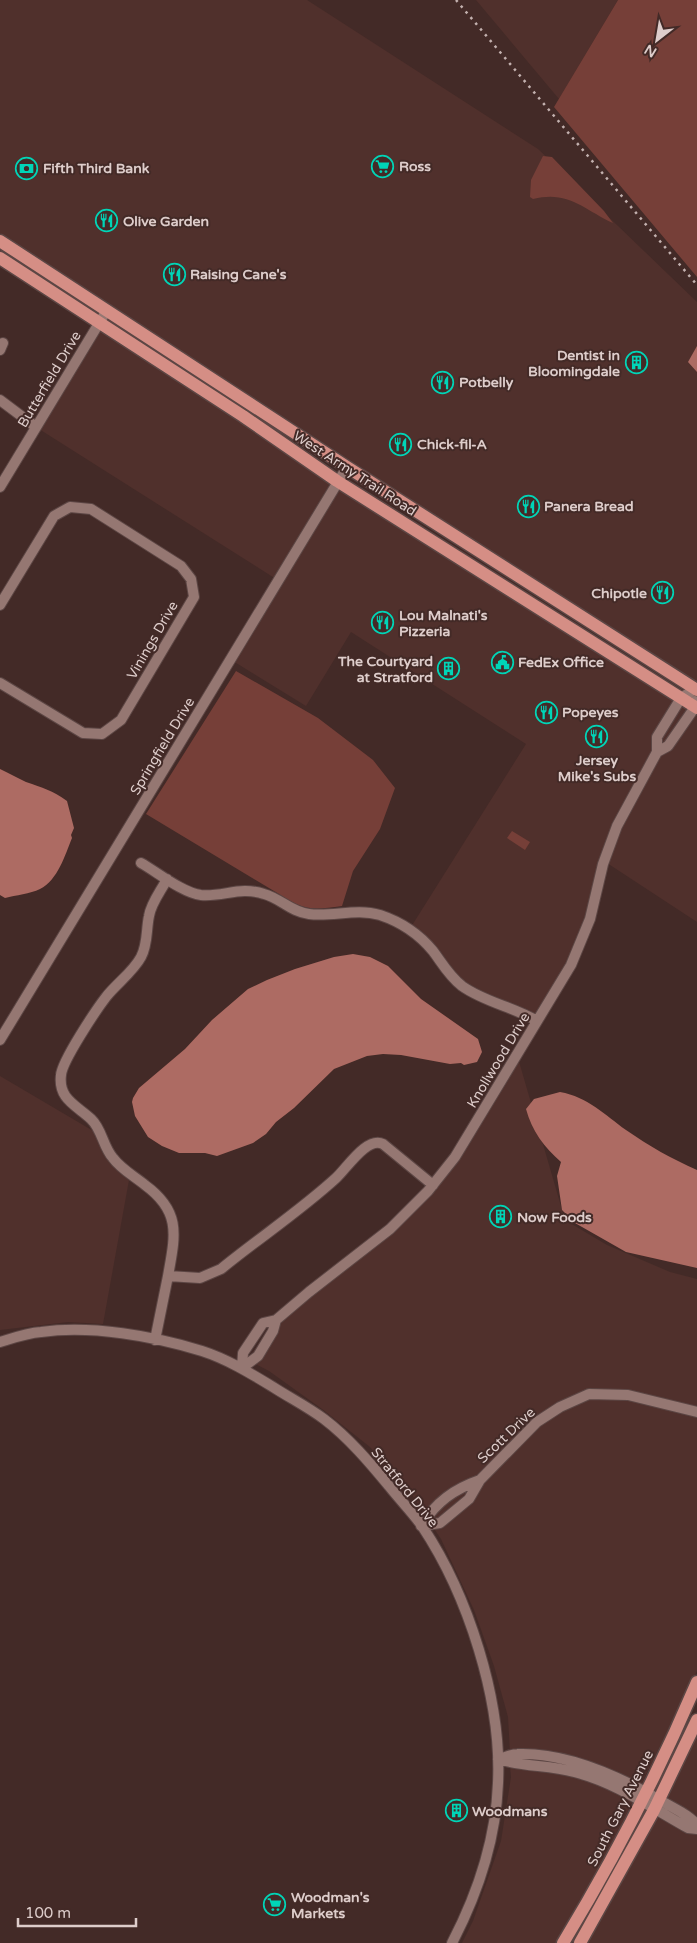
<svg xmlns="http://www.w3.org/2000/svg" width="697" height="1943" viewBox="0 0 697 1943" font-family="'Varela Round',sans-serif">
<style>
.built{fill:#50302c}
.green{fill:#763f38}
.water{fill:#ad6b63}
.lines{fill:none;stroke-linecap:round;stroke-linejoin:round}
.minor-casing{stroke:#5c4644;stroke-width:12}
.major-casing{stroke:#5c4644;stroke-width:15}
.minor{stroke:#957772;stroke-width:10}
.major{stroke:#d58e85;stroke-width:12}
.rail{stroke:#c3b1af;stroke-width:2.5;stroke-dasharray:2.5 5;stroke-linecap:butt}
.labels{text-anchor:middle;stroke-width:4;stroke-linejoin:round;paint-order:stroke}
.poi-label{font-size:14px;font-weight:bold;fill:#decdcb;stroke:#432a27;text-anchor:start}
.street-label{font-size:14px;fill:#decdcb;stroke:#432a27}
</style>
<rect width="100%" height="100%" fill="#432a27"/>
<path class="built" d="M0 0H307L538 149 697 302V685L0 233Z
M476 0H618L559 99Z
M100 327 334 481 276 579 39 429Z
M340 486 697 712V922L607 863 629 811 623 806 581 935 570 957 535 1016 484 994 464 983 411 927 526 744 351 632 306 706 233 661Z
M518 1058 565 1220 607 1245 670 1272 697 1279V1671L640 1787 598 1767 510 1753 508 1717 494 1666 474 1610 441 1539 429 1521 412 1495 370 1447 322 1409 269 1371 248 1360 266 1332 437 1185Z
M0 1076 95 1132 110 1163 129 1180 103 1324 68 1322 0 1330Z
M697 1730V1824L665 1798Z
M510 1766 541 1768 601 1783 636 1803 558 1943H462L473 1921 501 1841 511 1777Z
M655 1816 697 1832V1943H584Z"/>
<path class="green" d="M618 0H697V277L554 107Z
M543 156 552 157 604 211 613 223C583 209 568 190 533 199L530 197 531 180Z
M236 671 318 718 373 760 395 788 380 829 353 871 342 906C314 910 303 911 279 894L146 814Z
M512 831 530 842 525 850 507 838Z"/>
<path class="water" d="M697 346V372L688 362Z
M0 769C9 773 17 778 26 782 43 788 52 790 67 801L74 828 71 835 72 838C65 855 58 880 40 889 30 894 16 895 5 898L0 895Z
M353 954 370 957 388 966 421 999 478 1039 482 1052 477 1062 464 1065 461 1063 450 1064 401 1055 383 1054 367 1056 334 1069 294 1108 276 1122 266 1134 253 1143 217 1156 205 1153H179L162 1146 148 1137 135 1116 132 1102 133 1098 139 1088 185 1049 212 1020 248 989 267 980 295 969 334 957Z
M560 1092C588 1097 605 1115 626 1130 649 1146 672 1159 697 1170V1268L626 1252 575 1223 562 1210 557 1176 561 1162C544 1147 532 1131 526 1109L534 1099Z"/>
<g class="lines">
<defs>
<path id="minor" d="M0 350 3 343
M0 400 36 427
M0 487 107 310
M0 605 54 516 70 507 91 509 181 566 191 579 194 597 121 720 102 734 83 733 0 683
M657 752 668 746 695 707V701
M141 863C157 872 183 893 201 895 224 897 240 886 264 894 280 898 291 912 309 914 333 917 356 908 380 915 401 922 419 934 433 951 442 963 449 976 462 986 484 1002 514 1007 537 1021
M167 879C161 891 151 903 149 916 146 930 148 944 141 957 133 972 117 983 106 997 96 1010 62 1061 61 1075 58 1099 76 1105 91 1119 102 1129 103 1147 113 1158 121 1169 134 1176 145 1185 182 1212 175 1236 168 1276
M0 1040 347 467
M155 1340 168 1276 200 1278 221 1269C259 1238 300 1211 336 1178 347 1168 367 1136 383 1144L433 1185
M0 1342C13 1338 27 1333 41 1332 91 1325 154 1336 202 1351 227 1359 250 1373 273 1387 290 1398 308 1407 324 1419 349 1438 370 1463 389 1486 400 1500 412 1512 422 1526 468 1595 502 1700 498 1783 496 1839 478 1893 452 1943
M242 1368 243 1353 263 1323 276 1320 309 1292 390 1229 428 1191 455 1157 571 965 590 919 603 864 617 826 657 752V737L681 698 695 689
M242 1368 258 1356 273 1331 276 1320
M421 1526 440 1523 469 1499 480 1480 537 1422 560 1407 589 1394 628 1395 697 1412
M421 1526C436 1502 454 1489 480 1480
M498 1759C504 1758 511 1754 517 1754 567 1752 623 1778 665 1803 677 1810 689 1815 697 1825
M498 1759C523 1767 549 1765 574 1772 615 1782 652 1808 688 1828L697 1829"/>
<path id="major" d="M0 241 347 467 697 690
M0 258 243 416 337 481 697 708
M563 1943C614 1859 659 1772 697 1682
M580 1943 654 1810 697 1720"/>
</defs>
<use href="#minor" class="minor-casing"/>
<use href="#major" class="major-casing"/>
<use href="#minor" class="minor"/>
<use href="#major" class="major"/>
<path class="rail" d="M456 0 697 285"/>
</g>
<defs>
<symbol id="supermarket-ring" viewBox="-11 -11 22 22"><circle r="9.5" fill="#432a27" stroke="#00d5b7" stroke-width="1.5"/><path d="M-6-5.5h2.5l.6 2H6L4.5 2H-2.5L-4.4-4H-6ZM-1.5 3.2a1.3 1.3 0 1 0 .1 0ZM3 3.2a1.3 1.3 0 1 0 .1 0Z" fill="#00d5b7"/></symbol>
<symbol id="bank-ring" viewBox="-11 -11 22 22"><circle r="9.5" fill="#432a27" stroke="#00d5b7" stroke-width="1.5"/><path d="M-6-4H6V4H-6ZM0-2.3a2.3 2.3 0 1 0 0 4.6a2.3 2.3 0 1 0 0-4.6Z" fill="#00d5b7"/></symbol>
<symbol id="restaurant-ring" viewBox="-11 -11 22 22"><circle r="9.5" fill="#432a27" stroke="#00d5b7" stroke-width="1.5"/><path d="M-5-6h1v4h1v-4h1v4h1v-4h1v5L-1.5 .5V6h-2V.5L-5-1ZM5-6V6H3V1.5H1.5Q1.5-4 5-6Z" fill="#00d5b7"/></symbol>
<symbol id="building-ring" viewBox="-11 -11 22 22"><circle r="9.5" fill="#432a27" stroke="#00d5b7" stroke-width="1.5"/><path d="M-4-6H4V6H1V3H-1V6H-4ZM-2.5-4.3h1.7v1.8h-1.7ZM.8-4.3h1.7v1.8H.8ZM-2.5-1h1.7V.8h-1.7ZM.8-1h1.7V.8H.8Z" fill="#00d5b7"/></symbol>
<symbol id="civic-ring" viewBox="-11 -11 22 22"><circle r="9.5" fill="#432a27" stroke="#00d5b7" stroke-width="1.5"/><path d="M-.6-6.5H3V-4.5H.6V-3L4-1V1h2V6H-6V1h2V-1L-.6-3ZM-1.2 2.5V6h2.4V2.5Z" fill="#00d5b7"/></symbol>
</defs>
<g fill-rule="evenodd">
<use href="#supermarket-ring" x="370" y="154" width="25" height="25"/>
<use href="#bank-ring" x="14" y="156" width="25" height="25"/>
<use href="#restaurant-ring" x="94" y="208" width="25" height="25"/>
<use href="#restaurant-ring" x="162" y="262" width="25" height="25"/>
<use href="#building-ring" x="624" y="350" width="25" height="25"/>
<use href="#restaurant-ring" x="430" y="370" width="25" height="25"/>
<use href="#restaurant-ring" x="388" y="432" width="25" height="25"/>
<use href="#restaurant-ring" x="516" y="494" width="25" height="25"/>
<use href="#restaurant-ring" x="650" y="580" width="25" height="25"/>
<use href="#restaurant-ring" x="370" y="610" width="25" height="25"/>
<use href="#civic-ring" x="490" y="650" width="25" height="25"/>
<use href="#building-ring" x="436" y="656" width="25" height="25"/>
<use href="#restaurant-ring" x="534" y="700" width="25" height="25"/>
<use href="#restaurant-ring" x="584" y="724" width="25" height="25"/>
<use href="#building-ring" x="488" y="1204" width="25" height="25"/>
<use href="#building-ring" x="444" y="1798" width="25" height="25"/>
<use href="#supermarket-ring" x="262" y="1892" width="25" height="25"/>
</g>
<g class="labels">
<g class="poi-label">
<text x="399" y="171">Ross</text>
<text x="43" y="173">Fifth Third Bank</text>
<text x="123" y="226">Olive Garden</text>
<text x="190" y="279">Raising Cane's</text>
<text x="620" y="360" text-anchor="end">Dentist in<tspan x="620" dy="16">Bloomingdale</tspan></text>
<text x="459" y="387">Potbelly</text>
<text x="417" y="449">Chick-fil-A</text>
<text x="544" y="511">Panera Bread</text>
<text x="647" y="598" text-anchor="end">Chipotle</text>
<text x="399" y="620">Lou Malnati's<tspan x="399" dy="16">Pizzeria</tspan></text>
<text x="433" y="666" text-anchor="end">The Courtyard<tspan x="433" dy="16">at Stratford</tspan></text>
<text x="518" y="667">FedEx Office</text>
<text x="562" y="717">Popeyes</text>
<text x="597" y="765" text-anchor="middle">Jersey<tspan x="597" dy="16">Mike's Subs</tspan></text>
<text x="517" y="1222">Now Foods</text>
<text x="472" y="1816">Woodmans</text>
<text x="291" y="1902">Woodman's<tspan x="291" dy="16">Markets</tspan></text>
</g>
<g class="street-label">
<text transform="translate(49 379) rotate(-59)" y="5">Butterfield Drive</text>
<text transform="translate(355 473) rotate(33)" y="5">West Army Trail Road</text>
<text transform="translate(152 640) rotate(-60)" y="5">Vinings Drive</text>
<text transform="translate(162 746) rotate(-59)" y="5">Springfield Drive</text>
<text transform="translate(498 1060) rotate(-59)" y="5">Knollwood Drive</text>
<text transform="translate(506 1435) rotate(-44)" y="5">Scott Drive</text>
<text transform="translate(405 1487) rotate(51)" y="5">Stratford Drive</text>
<text transform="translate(620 1808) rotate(-63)" y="5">South Gary Avenue</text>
</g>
</g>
<g transform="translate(657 40) rotate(211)" stroke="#432a27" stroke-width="4" paint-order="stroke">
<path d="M0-4L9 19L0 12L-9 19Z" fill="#decdcb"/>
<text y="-8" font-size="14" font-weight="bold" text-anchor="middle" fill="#decdcb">N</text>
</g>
<path d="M18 1918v8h118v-8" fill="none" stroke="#decdcb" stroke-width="2.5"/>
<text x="25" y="1918" font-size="15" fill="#decdcb" stroke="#432a27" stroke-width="4" paint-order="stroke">100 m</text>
</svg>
